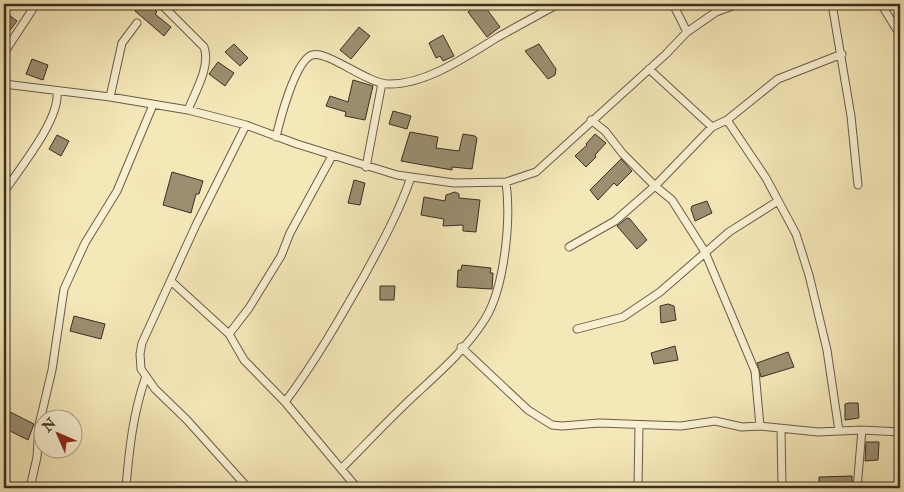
<svg xmlns="http://www.w3.org/2000/svg" width="904" height="492" viewBox="0 0 904 492" font-family="'IM FELL Double Pica',serif">
<style>
.building{fill:#9b8f71;stroke:#3a2e25}
.lines{fill:none;stroke-linecap:round;stroke-linejoin:round}
.minor-casing{stroke:#695c4a;stroke-width:9}
.minor{stroke:#f8f0d1;stroke-width:7}
</style>
<rect width="100%" height="100%" fill="#f5e8b8"/>
<filter id="stains"><feTurbulence type="fractalNoise" baseFrequency=".004" numOctaves="4"/><feColorMatrix values="0 0 0 0 .2 0 0 0 0 .09 0 0 0 0 .02 0 0 0 .5 -.17"/></filter>
<radialGradient id="worn" r=".72"><stop offset=".6" stop-color="#630" stop-opacity="0"/><stop offset="1" stop-color="#630" stop-opacity=".3"/></radialGradient>
<path class="building" d="M142 4H150L157 12 155 14 171 27 164 36 135 11Z
M479 4H483L500 27 487 37 468 12Z
M4 11 17 21 4 38Z
M359 27 370 36 351 59 340 50Z
M443 35 454 56 443 61 440 56 436 58 429 43Z
M234 44 248 58 240 66 225 52Z
M539 44 556 69 555 75 548 79 525 51Z
M32 59 48 65 43 80 26 74Z
M218 62 234 73 225 86 209 74Z
M353 80 373 86 365 120 345 116 346 112 326 106 330 96 348 102Z
M393 111 411 116 407 129 389 124Z
M410 132 438 137 436 148 459 151 463 134 475 136 477 138 472 169 452 167V170L401 161Z
M595 134 606 143 595 155 596 157 586 167 575 156 587 145 586 144Z
M57 135 69 141 61 156 49 149Z
M621 159 632 171 617 186 614 183 598 200 590 190Z
M172 172 203 181 199 194H196L191 213 163 205Z
M354 180 365 183 360 205 348 203Z
M455 192 459 194V198L480 200 476 232 463 231V225L443 226 444 219 421 215 424 197 445 201 446 195Z
M707 201 712 213 695 221 691 209 692 206Z
M627 218 630 219 647 240 637 249 617 226Z
M462 265 491 268 490 273H493L492 289 457 287 458 270H461Z
M380 286H395L394 300H380Z
M668 304 674 306 676 320 661 323 660 306Z
M74 316 105 324 101 339 70 331Z
M675 346 678 360 654 364 651 353Z
M788 352 794 367 761 377 757 363Z
M849 403H858L859 418 845 420V404Z
M10 412 34 424 28 440 4 428Z
M866 442H879L878 460 865 461Z
M852 476V488H819V477Z"/>
<g class="lines">
<defs>
<path id="minor" d="M161 4 204 47C211 66 195 92 188 110
M673 4 687 32
M832 4 851 116 858 185
M881 4 900 35
M4 53 36 4
M649 69 712 127 727 120 778 79 842 54
M4 84 110 97 188 110 246 125 297 144 397 175 454 183 506 182 536 172 666 54 687 32 716 12 738 4
M110 97 122 43 137 23
M591 120 605 131 623 154 655 186 672 200 705 252 755 371 760 426
M727 120 766 178 796 234 809 275 827 350 839 431
M246 125 196 225 142 343 140 354 141 369 155 389 187 420 248 488
M276 137C280 120 295 61 312 55 327 50 366 83 388 84 426 85 467 56 498 37 518 26 538 15 558 4
M366 167 382 83
M4 192C19 169 60 120 57 92
M569 247 615 221 655 186 712 127
M172 282 229 334 244 360 285 402 357 488
M577 329 623 317 660 292 729 232 778 201
M229 334 249 308 281 256 290 233 332 156
M461 347 528 410 552 425 562 426 599 423 681 426 715 421 742 427 760 426 818 432 862 430 900 432
M285 402C315 362 339 320 364 276 382 243 399 212 411 177
M781 429 782 488
M341 469C366 444 390 418 416 394 441 371 467 348 485 319 505 287 511 219 506 182
M30 488 37 457 39 425 52 370 64 289 85 243 117 191 153 105
M126 488C129 450 133 413 146 376
M638 488 639 426
M857 488 862 430"/>
</defs>
<use href="#minor" class="minor-casing"/>
<use href="#minor" class="minor"/>
</g>
<rect width="904" height="492" fill="none" stroke="#f5e8b8" stroke-width="20"/>
<rect x="5" y="5" width="894" height="482" fill="none" stroke="#3a2e25" stroke-width="2.5"/>
<rect x="10" y="10" width="884" height="472" fill="none" stroke="#3a2e25"/>
<g transform="translate(58 434) rotate(315)"><circle r="24" fill="#f8f0d1" stroke="#aca28c"/>
<path d="M0-4L9 19L0 12L-9 19Z" fill="#8f2418"/>
<text y="-8" font-size="14" font-weight="bold" text-anchor="middle" fill="#3a2e25">N</text>
</g>
<rect width="100%" height="100%" filter="url(#stains)"/>
<rect width="100%" height="100%" fill="url(#worn)"/>
</svg>
